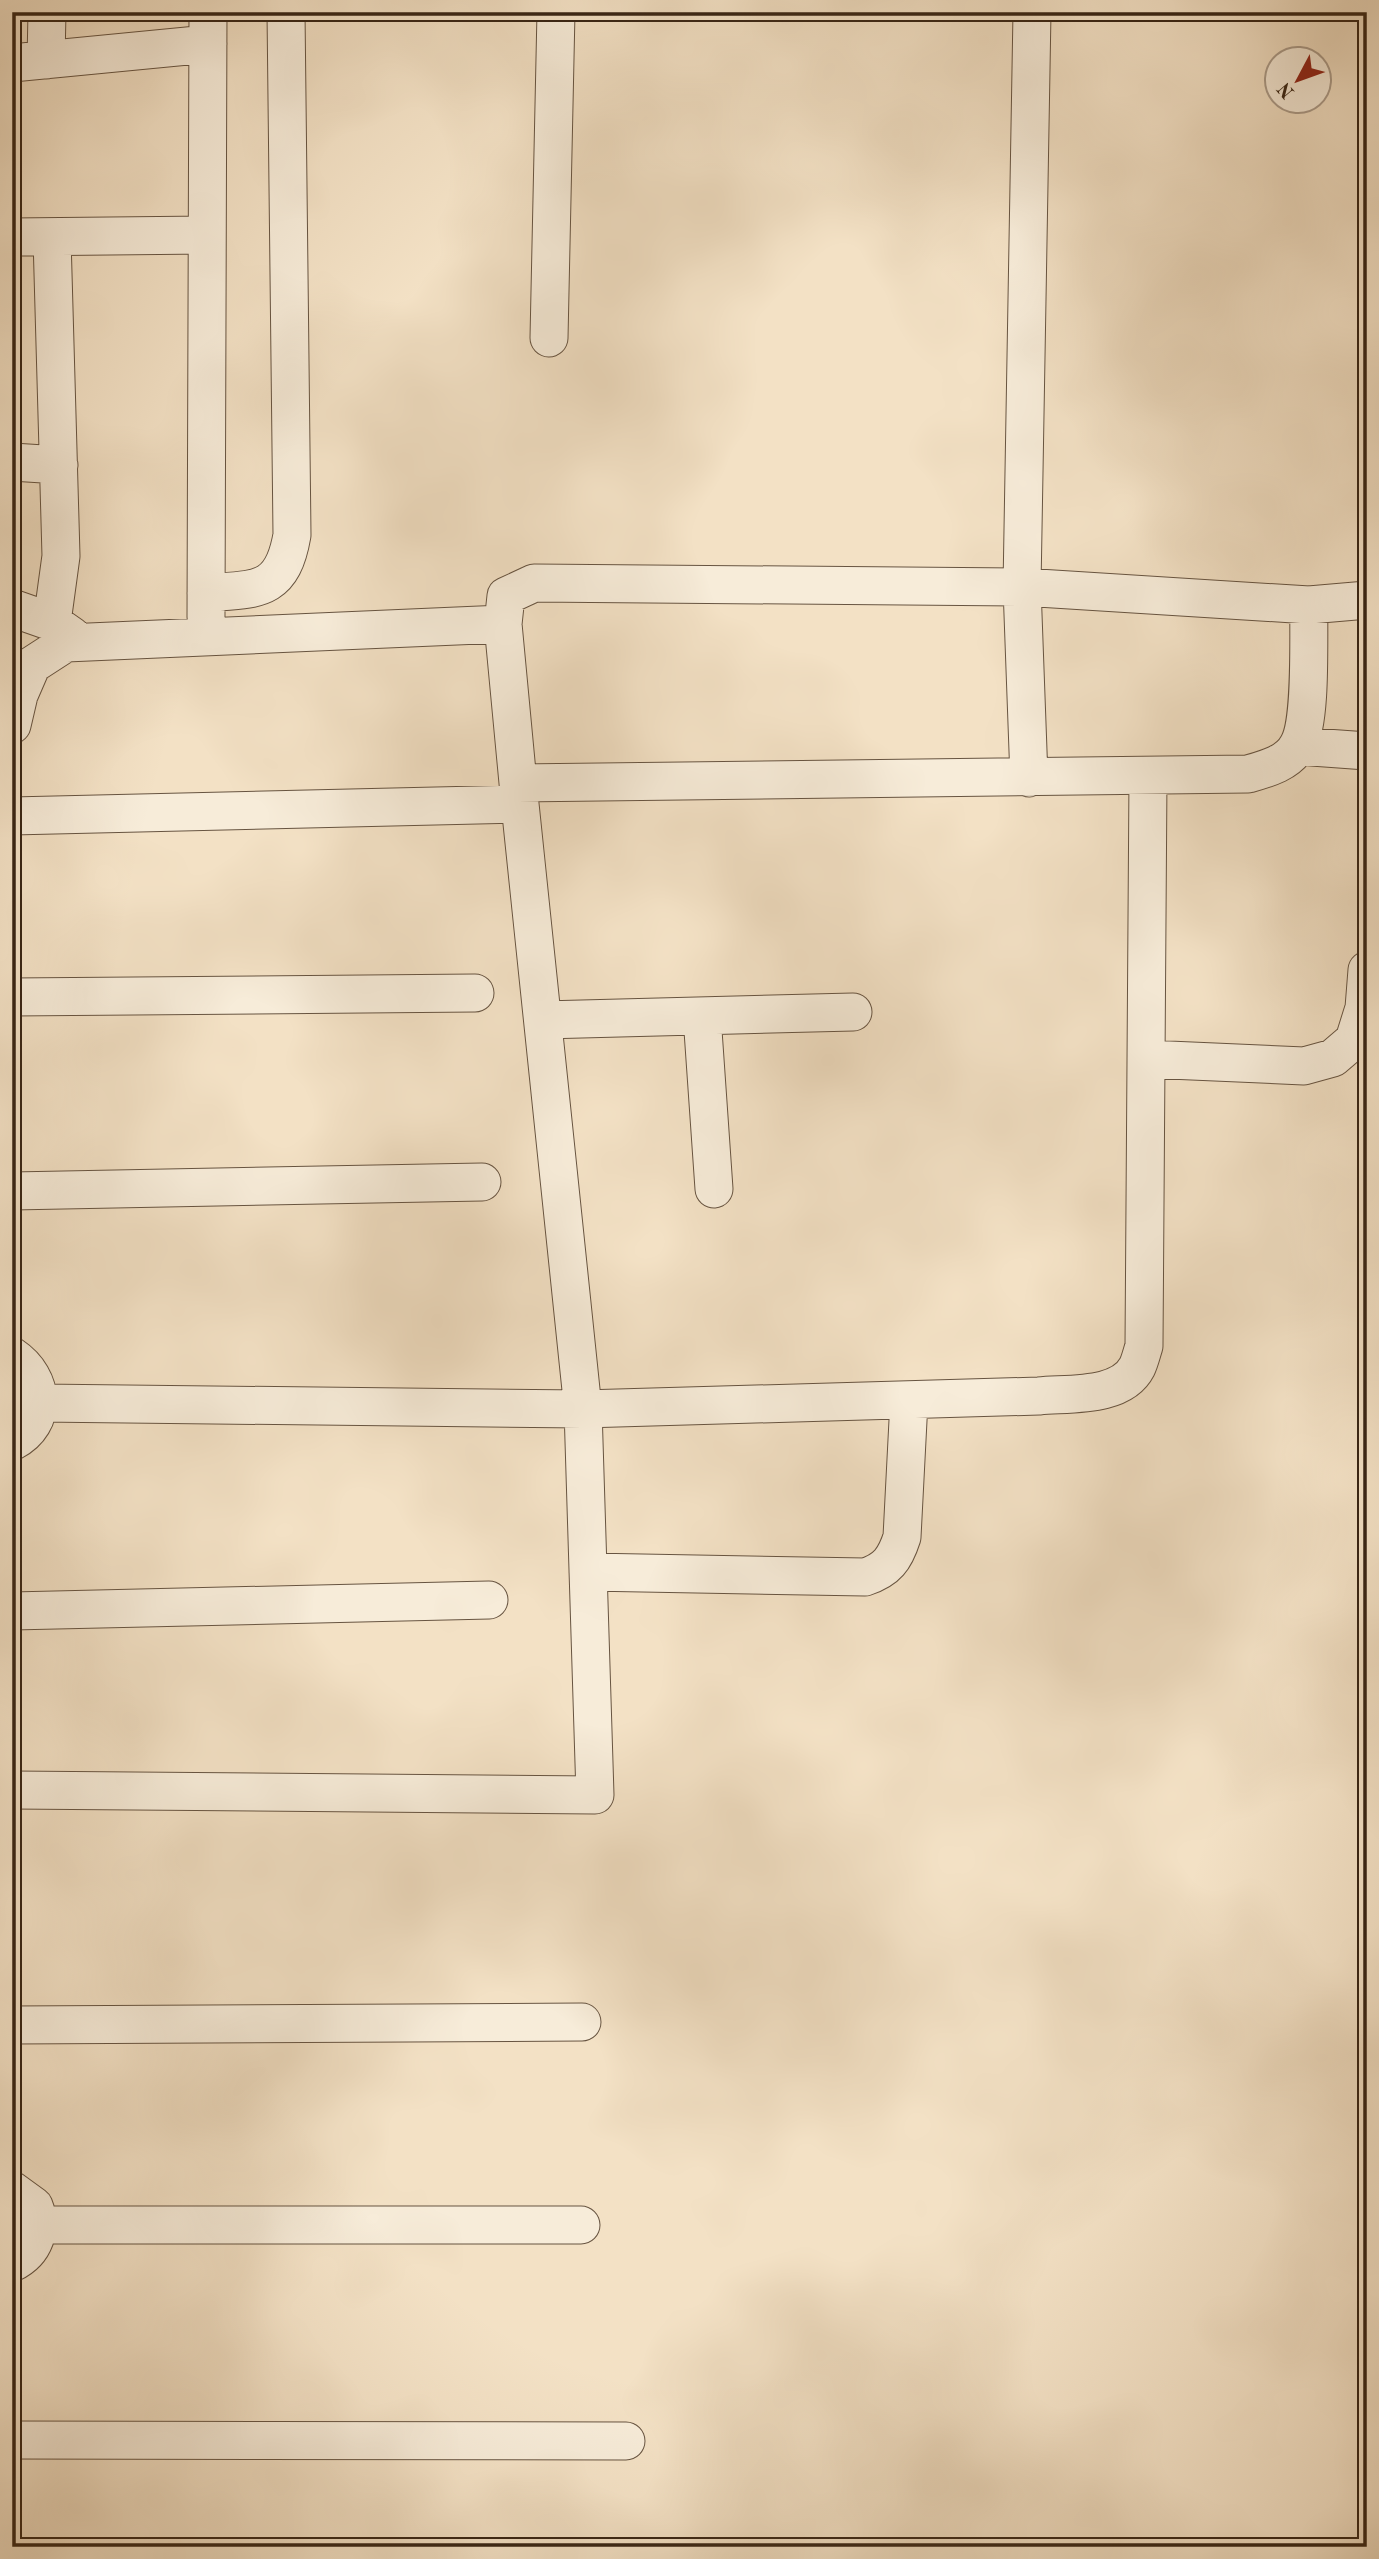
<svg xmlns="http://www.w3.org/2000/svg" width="1379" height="2559" viewBox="0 0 1379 2559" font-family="'Old Standard TT',serif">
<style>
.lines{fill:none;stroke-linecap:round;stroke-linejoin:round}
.street-casing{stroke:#675441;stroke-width:39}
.street{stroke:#f7ecd9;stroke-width:37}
</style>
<rect width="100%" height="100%" fill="#f3e1c5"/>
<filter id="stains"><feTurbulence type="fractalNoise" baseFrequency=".00286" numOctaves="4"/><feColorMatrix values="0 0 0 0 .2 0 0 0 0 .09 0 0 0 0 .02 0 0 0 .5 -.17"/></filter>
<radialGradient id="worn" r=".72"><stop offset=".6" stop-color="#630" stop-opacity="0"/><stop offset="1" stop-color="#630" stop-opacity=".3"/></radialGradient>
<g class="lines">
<defs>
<path id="street" d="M46 60 47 12
M12 63 208 44
M12 237 207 235
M52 238 61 556 52 622
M549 338 556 12
M12 462 59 465
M206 593C257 589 282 593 292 535L286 12
M12 608 52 622 72 636
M206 617 208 12
M12 725 19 695 32 665 66 643 503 624 506 596 534 583 1022 587 1309 605 1367 600
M1298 746 1367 751
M1029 778 1022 587 1032 12
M518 783 1248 774C1266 769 1289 763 1298 745 1312 721 1308 637 1309 605
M12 816 520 804 503 624
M12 997 475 993
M702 1016 714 1189
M543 1020 853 1012
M1146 1059 1304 1066 1333 1058 1354 1040 1364 1008 1367 970
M12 1191 482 1182
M12 1356C45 1378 49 1423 12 1442
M40 1403 583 1409 1039 1396C1069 1393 1121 1398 1137 1367 1140 1361 1142 1352 1144 1346L1148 777
M588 1572 865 1577C887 1570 895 1559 902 1537L909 1401
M12 1611 489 1600
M12 1790 595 1795 583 1409 520 804
M12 2025 582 2022
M12 2190 34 2206C43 2228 35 2252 12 2263
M38 2225H581
M12 2440 626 2441"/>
</defs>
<use href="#street" class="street-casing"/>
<use href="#street" class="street"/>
</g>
<rect width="1379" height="2559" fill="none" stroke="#f3e1c5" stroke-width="42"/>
<rect x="14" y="14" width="1351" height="2531" fill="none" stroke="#382515" stroke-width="3.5"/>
<rect x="21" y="21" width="1337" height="2517" fill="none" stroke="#382515" stroke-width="2"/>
<g transform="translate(1298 80) rotate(229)"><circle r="33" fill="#f7ecd9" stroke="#ab9c8b" stroke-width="2"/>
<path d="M0-5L12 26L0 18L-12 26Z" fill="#8f2418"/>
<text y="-10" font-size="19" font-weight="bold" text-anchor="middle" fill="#382515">N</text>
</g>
<rect width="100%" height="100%" filter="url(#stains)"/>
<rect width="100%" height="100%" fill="url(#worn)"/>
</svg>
